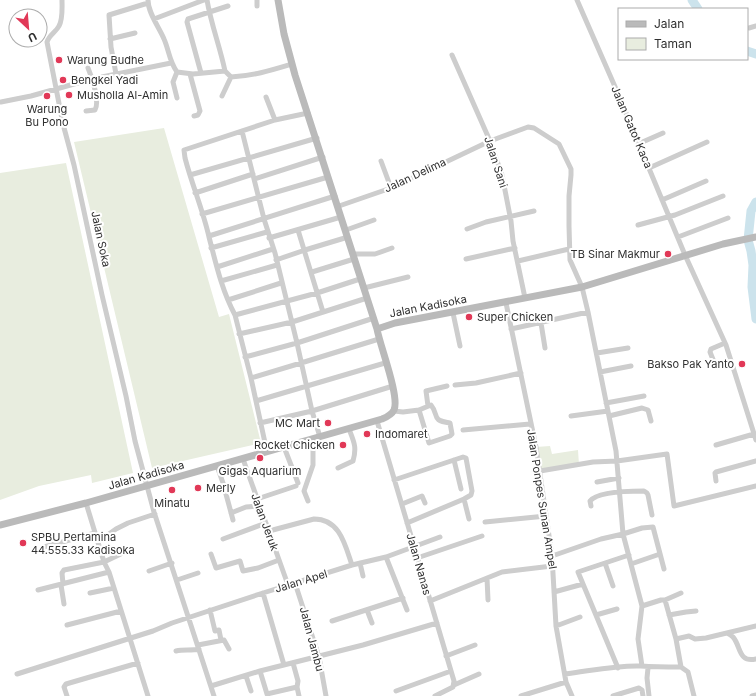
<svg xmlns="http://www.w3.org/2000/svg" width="756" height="696" viewBox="0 0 756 696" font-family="Inter,sans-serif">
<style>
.green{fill:#e8eddf}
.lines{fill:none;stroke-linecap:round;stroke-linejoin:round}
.river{stroke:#cce3ec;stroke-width:9}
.street{stroke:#cdcdcd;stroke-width:5}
.secondary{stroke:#bababa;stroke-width:7}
.poi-dot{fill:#e13857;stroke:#fff;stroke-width:1.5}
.labels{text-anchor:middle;stroke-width:4;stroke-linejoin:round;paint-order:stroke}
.poi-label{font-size:11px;fill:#303030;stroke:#fff;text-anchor:start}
.street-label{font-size:11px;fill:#303030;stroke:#fff}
</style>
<rect width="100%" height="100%" fill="#fff"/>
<path class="green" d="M164 128 219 317 229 314 261 443 152 468 74 142Z
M66 163 133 473 92 483 91 475 39 486 0 500V173Z
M550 446 552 454 578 450 579 465 540 471 536 447Z"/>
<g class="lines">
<path class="river" d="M692 0 698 9
M747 51 756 54
M756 202 751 211 748 240 751 251 753 265 752 287 756 319"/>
<path class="street" d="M62 0C62 8 63 19 59 26 56 32 49 35 47 42L63 124 74 165 102 295 126 396 135 441 154 512 214 696
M148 0C148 13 159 27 164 39 169 50 169 61 177 72L193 74 225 71 231 77C253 76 272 70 292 64
M207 0C211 24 220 47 225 71
M577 0 616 89 685 255 726 345 756 440
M257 6V0
M154 19 204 0
M749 28 756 26
M110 39 135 33
M452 55 490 141 502 175 511 221 513 241 525 298
M177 72 173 82 177 98
M201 73 187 22 188 19 228 6
M116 74 111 47 109 15 148 3
M190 74 200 111 198 115 194 116
M222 96 231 77
M266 97 275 120
M1 102 31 96 92 79 171 63
M86 111 95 110C100 102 92 77 88 68
M308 113 275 120 184 150 185 158C192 185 203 210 209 237 216 264 222 291 235 315L317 293 360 279
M242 131 264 219 275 253 297 343 312 411 320 437
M638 144 663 133
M381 161 391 188
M649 168 707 142
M190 175 317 138
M254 179 323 157
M195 193 253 174
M662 200 706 181
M339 206 391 188 490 141 528 127 534 128 559 144 571 169V175L569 196V226L570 260 582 287 588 312 616 451 623 534 642 606 638 639 642 666
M202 214 328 177
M638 225 675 215 723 196
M467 229 486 222 534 211
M298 230 323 312
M346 230 374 220
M209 236 335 196
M678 237 728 218
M269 238 341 217
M211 248 267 232
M353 254H375L392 248
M466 259 515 248
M276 260 305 250 348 237
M518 261 569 249
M217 267 273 249
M312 272 354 259
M221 281 277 265
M364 288 408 277
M228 300 281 283
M506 303 536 447 552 556 556 626 566 682 572 696
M453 313 460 346
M235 315 251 378 267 452
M541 323 545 348
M511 329 588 312
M239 334 292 322 367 298
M597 353 628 348
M245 357 297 343 374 318
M716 367 710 352 711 349 725 343
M600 372 631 366
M251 378 301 363 379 339
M455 385 476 383 521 373
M256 401 385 363
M606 403 644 396
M428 406 426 391 447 386
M394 411 403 412 419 410 431 405C440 416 430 420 450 423L452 434 450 436 429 443 419 410
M571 416 608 411
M609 416 642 408 648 410 651 421
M377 421 454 681 453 687 435 696
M260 423 312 411 393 386
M463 430 530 424
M716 445 754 434
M284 447 298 483
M243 459 288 585
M454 460 461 489
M217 466 223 483 233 520
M338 468 353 461C357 447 354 442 349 429
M540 471 593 462 617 461 667 454 674 506 756 486
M394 480 463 457 466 458 472 491 471 495 464 499 407 523
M716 481 715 473 716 472 756 461
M597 482 619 478
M257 499 296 486
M464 499 469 519
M308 501 304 491 313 465V439
M86 503 104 562 109 572 148 696
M402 504 422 496 425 503
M591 506 590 501C598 491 631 491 644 491L647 493 648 495 652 515
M231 513 246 507 260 506
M485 522 546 516
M269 531 314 519C340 519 345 545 352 565
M97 539 109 534 116 529 128 523 155 514
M223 539 266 523
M44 547 95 533
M211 554 216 568 240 561 243 571 258 568 279 560
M552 556 601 539 623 534 642 528 653 527 664 569
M386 557 407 610
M417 558 482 536
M360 563 363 576
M605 563 578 572 618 668
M631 564 660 554
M149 571 172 563
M487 578 488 600
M177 580 198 573
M295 583 319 657 326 696
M63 584 62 573 64 570 104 562 129 550
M61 585 64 604
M613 586 605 563 629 555
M38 590 109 572
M554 592 583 584
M90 593 114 588
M263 593 284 665
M665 600 676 639 681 667
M430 601 502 572 552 566
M642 606 661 600H665L681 593
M210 610 215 631 219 630 221 640
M367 610 372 623
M596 615 617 609
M669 615 686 612 696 611
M332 621 403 598
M67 625 121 611
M556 626 580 617
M727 633C729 634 731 635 733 637 741 646 738 663 756 659
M676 639 689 636 695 639 706 638 756 626
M198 645 224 640 229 649
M176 651C184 649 191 651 199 649
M446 656 475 645
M293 663 298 681 297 687 299 696
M648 668 647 678 649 696
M260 671 267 694 297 687
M17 674 153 631 172 623 263 593 352 565 386 557 440 537
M565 674C590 671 616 665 641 666 655 667 668 667 681 667L688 672 694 696
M246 676 251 691
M454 685 479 674
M211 686 260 671 363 645 437 623
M396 691 451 671
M67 696 64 687 66 684 138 663
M521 696 566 682
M613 696 639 688 642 690 643 696
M752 696 756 695"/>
<path class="secondary" d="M278 0 284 34 295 75 377 329
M0 525 86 503 382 419C387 417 392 414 394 410 400 397 380 346 377 329L395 323 582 287 723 244 756 237"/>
</g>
<g class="poi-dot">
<circle cx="59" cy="60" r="4"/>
<circle cx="63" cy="80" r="4"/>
<circle cx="69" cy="95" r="4"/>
<circle cx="47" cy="96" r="4"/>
<circle cx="668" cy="254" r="4"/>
<circle cx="469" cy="317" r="4"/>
<circle cx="742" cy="364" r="4"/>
<circle cx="328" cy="423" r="4"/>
<circle cx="367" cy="434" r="4"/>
<circle cx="343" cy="445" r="4"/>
<circle cx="260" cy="458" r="4"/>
<circle cx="198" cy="488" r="4"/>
<circle cx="172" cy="490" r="4"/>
<circle cx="23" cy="543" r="4"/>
</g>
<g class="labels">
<g class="poi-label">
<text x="67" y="64">Warung Budhe</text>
<text x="71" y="84">Bengkel Yadi</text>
<text x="77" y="99">Musholla Al-Amin</text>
<text x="47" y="113" text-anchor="middle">Warung<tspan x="47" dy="13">Bu Pono</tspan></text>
<text x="660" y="258" text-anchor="end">TB Sinar Makmur</text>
<text x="477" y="321">Super Chicken</text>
<text x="734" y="368" text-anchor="end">Bakso Pak Yanto</text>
<text x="320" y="427" text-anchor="end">MC Mart</text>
<text x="375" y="438">Indomaret</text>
<text x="335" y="449" text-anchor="end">Rocket Chicken</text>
<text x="260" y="475" text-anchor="middle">Gigas Aquarium</text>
<text x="206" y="492">Merly</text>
<text x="172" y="507" text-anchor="middle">Minatu</text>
<text x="31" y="541">SPBU Pertamina<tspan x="31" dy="13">44.555.33 Kadisoka</tspan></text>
</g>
<g class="street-label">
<text transform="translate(632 127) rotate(67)" y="4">Jalan Gatot Kaca</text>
<text transform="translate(496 162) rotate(72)" y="4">Jalan Sani</text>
<text transform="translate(415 175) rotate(-25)" y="4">Jalan Delima</text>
<text transform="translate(101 239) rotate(78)" y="4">Jalan Soka</text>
<text transform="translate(428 306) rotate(-11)" y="4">Jalan Kadisoka</text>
<text transform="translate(146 475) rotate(-16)" y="4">Jalan Kadisoka</text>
<text transform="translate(542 499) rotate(81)" y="4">Jalan Ponpes Sunan Ampel</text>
<text transform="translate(265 522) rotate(70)" y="4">Jalan Jeruk</text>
<text transform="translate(419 564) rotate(74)" y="4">Jalan Nanas</text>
<text transform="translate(301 581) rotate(-17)" y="4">Jalan Apel</text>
<text transform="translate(312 639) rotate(75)" y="4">Jalan Jambu</text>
</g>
</g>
<rect x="618" y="8" width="130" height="52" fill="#ffffff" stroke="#acacac"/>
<rect x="626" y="21" width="20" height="6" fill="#bababa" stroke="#acacac"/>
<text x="654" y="28" font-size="12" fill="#303030">Jalan</text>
<rect x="626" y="38" width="20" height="12" fill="#e8eddf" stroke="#acacac"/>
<text x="654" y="48" font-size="12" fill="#303030">Taman</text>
<g transform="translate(28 28) rotate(154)"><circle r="19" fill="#ffffff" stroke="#acacac"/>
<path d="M0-3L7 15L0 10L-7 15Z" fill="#e13857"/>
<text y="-6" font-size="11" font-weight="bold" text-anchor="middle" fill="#303030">U</text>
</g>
</svg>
